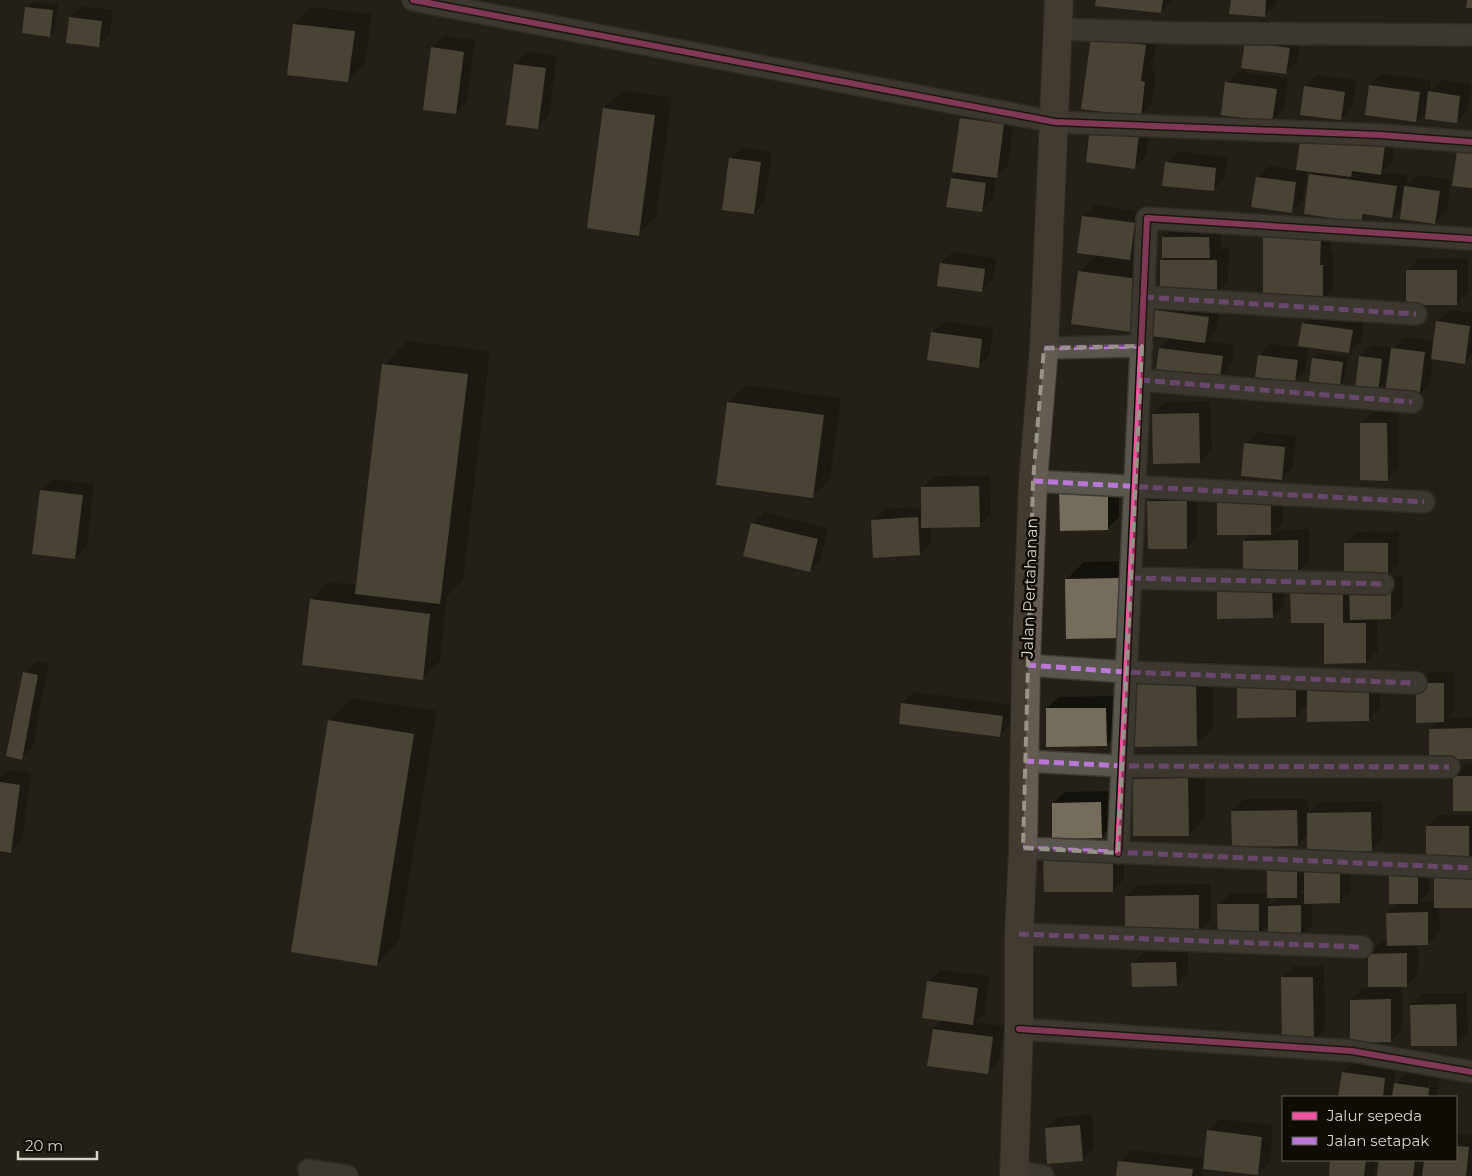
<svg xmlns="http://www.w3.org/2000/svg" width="1472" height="1176" viewBox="0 0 1472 1176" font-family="Montserrat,sans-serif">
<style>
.shadow{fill:#0007;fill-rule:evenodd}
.building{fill:#756d5b}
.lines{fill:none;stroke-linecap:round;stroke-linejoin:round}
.minor-casing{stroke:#3e3a33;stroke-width:24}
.primary-casing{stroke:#3e3a33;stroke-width:30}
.minor{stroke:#59564e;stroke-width:21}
.primary{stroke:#645c52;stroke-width:28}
.quiet{stroke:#ba77d6;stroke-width:5;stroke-dasharray:10 5;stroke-linecap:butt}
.cycleway-casing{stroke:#0f0c05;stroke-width:9}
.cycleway{stroke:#f153a3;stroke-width:6}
.marked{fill:none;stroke:#99948a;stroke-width:4;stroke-dasharray:10 6;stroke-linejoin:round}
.labels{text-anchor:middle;stroke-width:5;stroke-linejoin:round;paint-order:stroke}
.street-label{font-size:16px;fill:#d8d3c8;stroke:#0f0c05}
</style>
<rect width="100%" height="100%" fill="#242017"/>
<path class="shadow" d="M1097 0H1172L1161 12Z
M1232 0H1276V4L1264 16Z
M32 2 58 5 55 30 49 36 26 8Z
M81 6 113 10 110 34 98 45 70 17Z
M312 7 372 14 365 63 348 81 294 25Z
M1258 31 1301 37 1297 61 1286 73 1242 67Z
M1157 34 1152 70 1156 71 1152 104 1140 115 1092 38Z
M444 36 475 40 467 101 455 113 432 48Z
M527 52 557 56 549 116 537 128 508 124 515 64Z
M1238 71 1288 78 1284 109 1272 121 1226 83Z
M1381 74 1431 80 1430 92 1441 80 1471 84 1468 110 1456 122 1427 110 1416 121 1370 85Z
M1317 75 1356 80 1353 107 1341 119 1305 86Z
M622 91 672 97 656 217 638 234 604 108Z
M972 107 1015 112 1008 165 996 177 993 199 981 211 952 178 958 172 961 118Z
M1150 123 1146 156 1134 168 1087 161Z
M1396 133 1392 162 1382 172 1408 175 1406 186 1417 175 1451 179 1447 211 1435 222 1403 205 1392 217 1368 213 1361 220 1310 175 1315 171 1307 170 1303 200 1292 211 1257 178 1269 166 1297 170Z
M742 147 772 151 765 201 754 213 731 158Z
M1178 151 1227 157 1225 178 1213 190 1166 163Z
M1095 205 1146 212 1141 247 1130 259 1156 262 1149 313 1079 272 1097 255 1083 217ZM1091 216 1141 223V225L1091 218Z
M1332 225 1331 254H1334V288L1323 300H1264Z
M1175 226H1221V245L1217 249H1229L1228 281 1217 292 1162 261 1166 256 1163 238Z
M953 252 996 258 993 279 981 291 941 263Z
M1419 258H1468V292L1457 304 1408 270Z
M1168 299 1220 306 1217 330 1206 341 1234 345 1232 364 1220 376 1158 368 1160 348 1171 337 1156 311Z
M1449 310 1472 313V355L1464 362 1433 358 1430 385 1418 396 1388 380 1377 391 1360 356 1372 345 1393 348 1404 337 1435 341 1437 322Z
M1314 312 1364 318 1361 340 1349 352 1303 324Z
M944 321 993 328 990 355 978 366 932 333Z
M407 341 490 351 463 580 447 596 440 661 422 678 311 600 329 582 357 585 384 365Z
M1271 344 1309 349 1306 369 1294 381 1259 355Z
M1319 353 1348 357 1345 379 1340 384 1313 359Z
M746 385 841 398 830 479 812 497 728 403Z
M1210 401 1212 450 1200 462 1153 414 1165 402Z
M1373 412H1399V468L1387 479 1361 423Z
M1257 432 1296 436 1293 467 1281 479 1246 444Z
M990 475 991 514 979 526H930L931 542 919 554 872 521 884 509 922 507V488L934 476Z
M1119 478V517L1107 529 1061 530Z
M53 479 94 484 87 546 75 558 41 490Z
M1282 485 1283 522 1275 530 1309 529 1310 560 1298 572H1284V606L1272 617 1244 574V541L1252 534Z
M1160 490H1198V536L1186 548 1148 501Z
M764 512 828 528 821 559 809 571 744 555 753 523Z
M1399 531V563L1386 576H1402L1403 607 1391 618H1377L1378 650 1366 662 1325 622 1345 575V543L1357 532Z
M1136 561 1137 620 1066 580 1084 562Z
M36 661 49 663 33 747 21 758 24 673Z
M1213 662 1214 727 1196 745 1153 663Z
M1429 672H1455V709L1447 718 1472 717V758L1430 729 1438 721 1417 684Z
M1380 675V708L1369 720 1308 704 1296 716 1239 681Z
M914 692 1014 705 1011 724 1000 735 903 703Z
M1118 696V733L1106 745 1047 708 1059 697Z
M352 698 437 711 399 941 376 965 329 721Z
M1205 761 1206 817 1188 835 1134 779 1151 762Z
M1466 764H1472V810L1454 776Z
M8 770 31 773 22 840 11 851 0 850V778Z
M1112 791 1113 825 1101 837 1053 803 1065 792Z
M1244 799H1308L1309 813 1320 802 1382 801 1383 838 1371 850 1308 834 1297 845 1232 811Z
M1439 815H1472V855L1468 858 1427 826Z
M1124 846V879L1113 891H1045Z
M1351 855V891L1340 902H1312V926L1300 937 1269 924 1259 934 1219 905 1230 893H1269V867ZM1306 888V894H1299ZM1270 897H1279L1270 905Z
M1429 864 1430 891 1419 901H1435L1472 906 1439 907 1440 932 1428 944H1418V974L1407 986H1402V1029L1391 1041 1351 1000 1363 988H1370L1369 954 1381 942H1388L1387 913 1398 903 1390 877 1402 865Z
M1210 884 1211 920 1199 932 1126 897 1138 885Z
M1188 951V973L1176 985 1133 963 1144 952Z
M1294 966H1324L1325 1029 1313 1041 1282 978Z
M940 970 989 976 985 1012 975 1022 1004 1026 999 1061 987 1073 934 1029 943 1020 928 982Z
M1423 993H1467L1468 1033 1456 1045 1412 1005Z
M1355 1061 1396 1067 1394 1085 1407 1072 1440 1076 1437 1097H1429L1431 1082 1429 1081 1427 1097H1340L1343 1072Z
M1092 1114 1094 1148 1082 1160 1046 1128 1058 1117Z
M1220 1119 1273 1125 1270 1162 1258 1173 1203 1167 1202 1176H1117L1119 1162 1131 1150 1205 1158 1208 1131Z
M1456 1133 1472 1135V1176H1379L1380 1160H1456Z
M1332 1160H1376L1374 1176H1330Z"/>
<path class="building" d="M1096 0H1163L1161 13 1095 6Z
M1231 0H1266L1265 17 1229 14Z
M1467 0H1472V8H1466Z
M25 7 53 10 50 37 22 33Z
M69 17 102 21 99 47 66 43Z
M293 24 355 31 348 82 287 75Z
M1091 38 1146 45 1141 81 1145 82 1141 117 1081 109Z
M1245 42 1290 48 1286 74 1241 68Z
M431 47 464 52 456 114 423 110Z
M514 64 546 68 538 129 506 125Z
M1225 82 1277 89 1272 122 1221 115Z
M1369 85 1420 92 1416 122 1365 115Z
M1304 86 1345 92 1341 120 1300 115Z
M1428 91 1460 96 1457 123 1425 119Z
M603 108 655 115 639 236 587 228Z
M960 118 1004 124 997 178 952 172Z
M1090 128 1139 134 1135 169 1086 162Z
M1301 134 1385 145 1381 175 1352 171 1351 177 1296 170Z
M1458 144 1472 146V188L1452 186Z
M729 158 761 162 754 214 722 210Z
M1165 162 1216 168 1214 191 1162 186Z
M1309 174 1397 186 1392 218 1363 214 1361 222 1304 214Z
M1256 177 1296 182 1292 213 1251 207Z
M951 178 986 183 982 212 946 207Z
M1404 186 1440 191 1435 224 1400 219Z
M1082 216 1135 223 1130 260 1077 253Z
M1263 236H1321L1320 265H1323V301H1263Z
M1162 237H1209L1210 258H1162Z
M1160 260H1217V293L1160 294Z
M940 263 985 269 982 292 937 286Z
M1406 270H1457V305H1406Z
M1078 271 1139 279 1132 332 1071 324Z
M1155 310 1209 317 1205 343 1151 336Z
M1436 321 1470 326 1465 364 1431 359Z
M1302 323 1353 330 1349 353 1298 346Z
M931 332 982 339 979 368 927 360Z
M1159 348 1223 356 1220 377 1156 369Z
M1391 348 1425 352 1419 398 1385 393Z
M1258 355 1298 360 1295 382 1255 377Z
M1359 356 1382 359 1378 393 1355 389Z
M1312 358 1343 362 1340 386 1309 381Z
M382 364 468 374 440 604 355 594Z
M727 402 824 415 813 498 716 485Z
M1199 413 1200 463 1153 464 1152 414Z
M1360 423H1387L1388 481 1360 480Z
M1244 443 1285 447 1282 480 1241 476Z
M979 486 980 527 921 528V487Z
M1108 489V530L1060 531 1059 490Z
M40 490 83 495 75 559 32 554Z
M1217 496H1271V535H1217Z
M1147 501H1187V549H1148Z
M918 517 920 555 873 558 871 520Z
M751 523 818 539 810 572 743 556Z
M1298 540V573L1243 574V541Z
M1344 543H1388V576L1344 577Z
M1119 578V638L1066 639 1065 579Z
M1217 585H1272L1273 618 1217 619Z
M1343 586V623H1366V663L1324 664V623H1291L1290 587Z
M1391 587V619L1350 620 1349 588Z
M310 599 430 614 423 680 302 665Z
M23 672 38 675 22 760 6 756Z
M1196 679 1197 746 1135 747 1134 680Z
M1237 680H1296V717L1237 718Z
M1416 683H1444V722L1416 723Z
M1369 686V721L1307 722V687Z
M901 703 1003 716 1000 737 899 724Z
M1046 708H1106L1107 746 1046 747Z
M328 720 414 734 377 966 291 952Z
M1472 728V759L1429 760V729Z
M1453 776H1472V811H1453Z
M1188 778 1189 836H1133V779Z
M0 782 20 785 11 853 0 851Z
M1101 802 1102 838 1052 839V803Z
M1297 810 1298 846 1232 847 1231 811Z
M1371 812 1372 851H1307V813Z
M1426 826H1469V860H1426Z
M1043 857H1113V892H1044Z
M1267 866H1297V898H1267Z
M1340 866V903L1304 904V867Z
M1472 875V908H1434V876Z
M1389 876H1418V904H1389Z
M1199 895V933H1125V896Z
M1217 904H1259V936H1218Z
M1301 905V939H1268V906Z
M1428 912V945L1387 946 1386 913Z
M1407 953V987H1368V954Z
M1176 962 1177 986 1132 987 1131 963Z
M1281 977H1313L1314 1042H1282Z
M927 981 978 988 973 1025 922 1018Z
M1391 999V1042L1350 1043V1000Z
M1456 1004 1457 1046H1411L1410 1005Z
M933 1029 993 1037 988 1074 927 1066Z
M1342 1072 1385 1078 1383 1097H1338Z
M1394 1083 1429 1088 1428 1097H1392Z
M1080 1125 1083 1161 1047 1164 1045 1128Z
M1207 1130 1262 1137 1258 1175 1203 1169Z
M1456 1146 1469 1147 1466 1176H1422L1424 1160H1456Z
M1330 1160H1366L1364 1176H1329Z
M1379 1160H1415L1413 1176H1377Z
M1118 1161 1193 1169 1192 1176H1116Z"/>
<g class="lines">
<defs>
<path id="minor" d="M413 0 1055 122 1381 135 1472 142
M1057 29 1179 33 1472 35
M1144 297 1416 314
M1044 348 1142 346
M1140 380 1412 402
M1033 481 1424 502
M1131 578 1383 584
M1026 665 1126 672 1416 683
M1024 761 1122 766 1449 767
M1023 848 1472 868
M1118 853 1147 218 1472 239
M1019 934 1362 947
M1019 1029 1352 1051 1472 1072
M309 1170 347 1176
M1014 1171 1043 1176"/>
<path id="primary" d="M1014 1176 1019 1029V934L1023 848 1026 665 1033 481 1044 348 1059 0"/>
</defs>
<use href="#minor" class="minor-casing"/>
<use href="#primary" class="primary-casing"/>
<use href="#minor" class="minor"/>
<use href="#primary" class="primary"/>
<path class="quiet" d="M1144 297 1416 314
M1044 348 1142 346
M1140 380 1412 402
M1033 481 1424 502
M1131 578 1383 584
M1026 665 1126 672 1416 683
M1024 761 1122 766 1449 767
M1023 848 1472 868
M1019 934 1362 947"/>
<defs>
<path id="cycleway" d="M413 0 1055 122 1381 135 1472 142
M1118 853 1147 218 1472 239
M1019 1029 1352 1051 1472 1072"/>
</defs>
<use href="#cycleway" class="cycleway-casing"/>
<use href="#cycleway" class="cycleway"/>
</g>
<path d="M0 0H1472V1176H0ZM1142 346 1118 853 1023 848 1033 481 1044 348Z" fill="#242017" fill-opacity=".55" fill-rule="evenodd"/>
<path class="marked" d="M1142 346 1118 853 1023 848 1033 481 1044 348Z"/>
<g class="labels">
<g class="street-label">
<text transform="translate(1029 588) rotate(-88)" y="6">Jalan Pertahanan</text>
</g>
</g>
<rect x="1282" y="1096" width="175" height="65" fill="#0f0c05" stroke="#5f5c53"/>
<rect x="1292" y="1112" width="25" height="8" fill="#f153a3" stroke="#5f5c53"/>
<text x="1327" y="1121" font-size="15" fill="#d8d3c8">Jalur sepeda</text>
<rect x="1292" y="1137" width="25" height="8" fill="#ba77d6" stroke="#5f5c53"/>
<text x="1327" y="1146" font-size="15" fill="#d8d3c8">Jalan setapak</text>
<path d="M18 1151v8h79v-8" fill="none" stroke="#d8d3c8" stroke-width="2.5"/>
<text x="25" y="1151" font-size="15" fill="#d8d3c8" stroke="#0f0c05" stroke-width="4" paint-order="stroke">20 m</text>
</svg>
